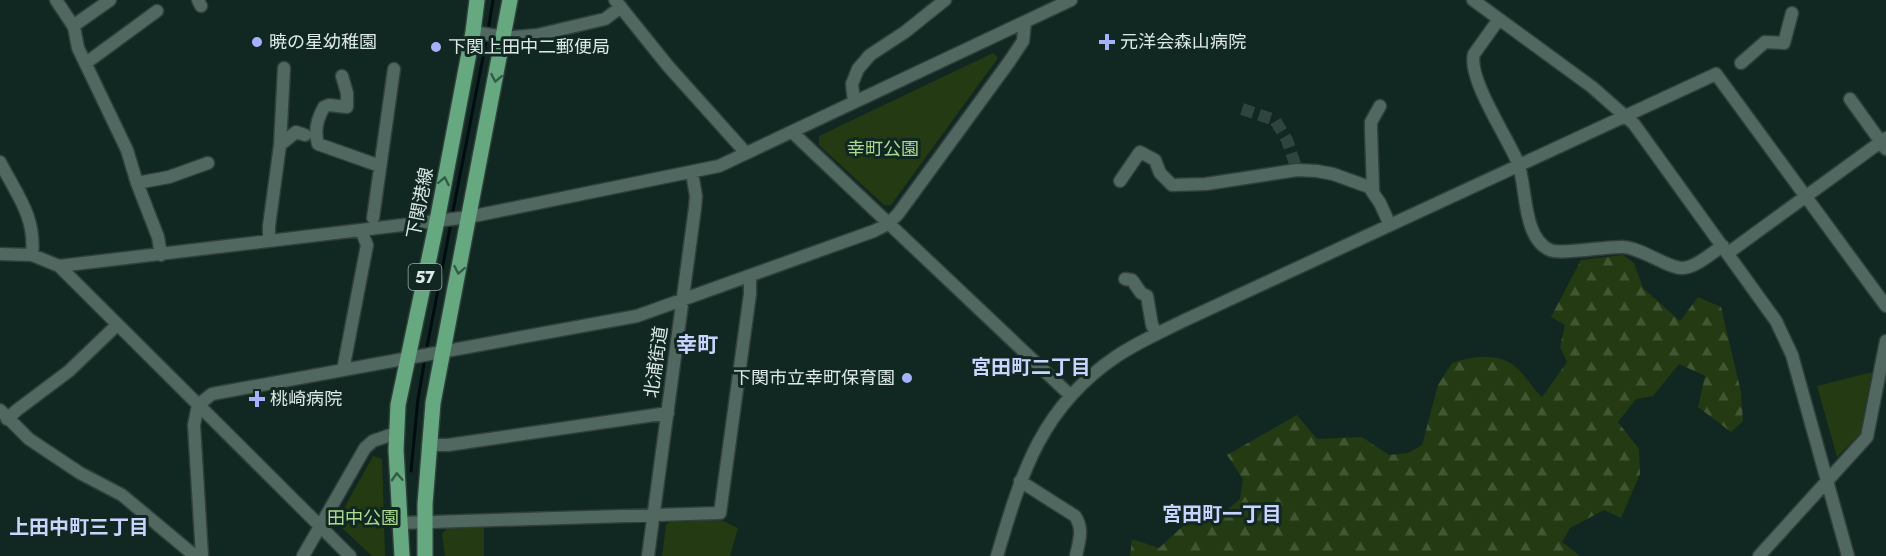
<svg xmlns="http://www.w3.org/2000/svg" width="1886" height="556" viewBox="0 0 1886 556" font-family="Jost,'Noto Sans JP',sans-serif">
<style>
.forest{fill:url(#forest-firs)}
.park{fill:#233a12}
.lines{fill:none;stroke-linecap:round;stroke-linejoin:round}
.stream{stroke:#000c11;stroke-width:3}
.minor-tunnel{stroke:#2f443e;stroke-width:12;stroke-dasharray:12 6;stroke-linecap:butt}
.minor-casing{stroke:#303f3b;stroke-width:15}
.major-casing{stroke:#303f3b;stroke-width:18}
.minor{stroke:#516861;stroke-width:12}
.major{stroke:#66a981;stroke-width:15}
.oneway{stroke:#335b47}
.poi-dot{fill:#a4b2fc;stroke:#112721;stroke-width:2}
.labels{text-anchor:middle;stroke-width:6;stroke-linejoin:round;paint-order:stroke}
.shield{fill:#112721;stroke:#9fafaa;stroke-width:1.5}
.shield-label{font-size:16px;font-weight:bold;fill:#dce9e5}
.poi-label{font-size:18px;fill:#dce9e5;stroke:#112721;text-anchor:start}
.park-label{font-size:18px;fill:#acda90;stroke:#112721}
.street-label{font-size:18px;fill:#dce9e5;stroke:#112721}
.neighbourhood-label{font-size:20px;font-weight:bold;fill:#cbd4ff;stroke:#112721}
.quarter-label{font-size:21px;font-weight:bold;fill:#cbd4ff;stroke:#112721}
</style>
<defs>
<pattern id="forest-firs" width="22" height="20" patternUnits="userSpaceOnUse" patternTransform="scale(1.5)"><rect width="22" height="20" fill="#233a12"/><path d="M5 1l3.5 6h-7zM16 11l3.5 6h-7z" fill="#425634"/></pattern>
</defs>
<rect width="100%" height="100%" fill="#112721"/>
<path class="forest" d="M1623 255 1634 263 1643 288 1680 321 1698 297 1721 307 1741 392 1743 421 1731 432 1698 407 1705 376 1679 364 1653 396 1636 399 1618 422 1639 449 1640 474 1621 518 1604 510 1570 528 1562 542 1579 555 1578 556H1130L1132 539 1159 548 1193 517 1226 511 1240 499 1243 479 1227 455 1297 415 1317 439 1362 437 1389 455 1408 453 1422 445 1438 385 1452 363C1474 356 1498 352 1517 368 1526 376 1533 389 1542 397L1567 362 1560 347 1565 325 1551 317 1581 260Z"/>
<path class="park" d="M993 53 998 58 891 205H884L819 145V136Z
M1872 372 1860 434 1837 457 1817 386Z
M373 456 382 459 385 556H372L340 526 339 517Z
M721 520 738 528 730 556H662L666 525 669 522Z
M447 528H484V556H445L442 534Z"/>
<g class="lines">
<path class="stream" d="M488 31 493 0
M452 216 487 37
M426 352 451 223
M411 471 418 399 425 358"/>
<path class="minor-tunnel" d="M1242 109 1275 120 1287 140 1297 170"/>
<defs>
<path id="minor" d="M56 0 74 27 78 48 127 150 137 183 158 237 161 255
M198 0 201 6
M615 0 668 66 746 153
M1473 0 1592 87 1634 124 1776 321 1792 355 1848 556
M1499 19 1474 54C1467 78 1508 138 1518 163 1527 186 1522 238 1550 250 1561 255 1607 246 1623 247 1642 248 1669 269 1683 268 1697 267 1711 253 1723 246
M73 26 110 0
M473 32 504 37
M514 37 537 35 605 19 621 7
M86 63 157 11
M1741 63 1765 42 1784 43 1792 13
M342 76 347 93V107L329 105 324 107C317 119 314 131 318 144L380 166
M1850 99 1886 149
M854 102 852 84 858 69 870 55 905 32 945 0
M792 132 1071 396
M280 145 296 132 305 135
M0 162C17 195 36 217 32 255
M1120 181 1140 152 1155 160 1160 173 1172 185 1206 184 1297 170 1317 171 1333 174 1369 187 1380 203 1390 225
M137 183 169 177 208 163
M1373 190 1371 129V122L1380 106
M373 218 394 69
M269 241V226L280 145 284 68
M1728 253 1886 138
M0 254 32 255 59 266 350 556
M59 266 469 217 719 166 1071 0
M1125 279 1132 280 1141 293 1147 296 1152 325 1157 334
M343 370 367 245 361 230
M0 410 29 439 80 473 122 495 195 556
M7 419 17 410 69 371 117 325
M428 445H448L668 413
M1020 481 1075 516C1084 529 1079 541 1076 556
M400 523 720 513 750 294V276
M202 556 194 425 198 405 212 394 637 316 874 231 888 224 898 214 1009 62 1023 41 1025 22
M303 556 365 448 373 441 396 433
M648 556 695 208 696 196 692 173
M997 556C1022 472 1041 407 1117 356 1138 342 1161 332 1183 321L1716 74 1886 306
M1759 556 1867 437 1886 341"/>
<path id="major" d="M402 556 396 450 398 405 437 221 473 32 477 0
M425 556V504L433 403 510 0"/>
</defs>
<use href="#minor" class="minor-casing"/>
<use href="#major" class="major-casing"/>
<use href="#minor" class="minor"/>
<use href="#major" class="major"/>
</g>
<defs><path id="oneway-chevron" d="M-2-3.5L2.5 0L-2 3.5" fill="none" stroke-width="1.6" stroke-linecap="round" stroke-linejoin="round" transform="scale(1.5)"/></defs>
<g class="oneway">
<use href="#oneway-chevron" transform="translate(496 78) rotate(101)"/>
<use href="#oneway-chevron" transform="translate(444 181) rotate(-79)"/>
<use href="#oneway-chevron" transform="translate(459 270) rotate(101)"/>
<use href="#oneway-chevron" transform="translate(397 477) rotate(-93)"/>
</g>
<g class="poi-dot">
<circle cx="257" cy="42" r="6"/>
<path d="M1104 33h6v6h6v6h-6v6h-6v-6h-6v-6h6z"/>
<circle cx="436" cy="47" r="6"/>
<circle cx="907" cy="378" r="6"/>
<path d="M254 390h6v6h6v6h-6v6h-6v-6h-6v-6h6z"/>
</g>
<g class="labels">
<rect class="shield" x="408.5" y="264" width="33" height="26" rx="4.5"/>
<g class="shield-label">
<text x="425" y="283">57</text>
</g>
<g class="poi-label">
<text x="269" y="48">暁の星幼稚園</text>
<text x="1120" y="48">元洋会森山病院</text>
<text x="448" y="53">下関上田中二郵便局</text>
<text x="895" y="384" text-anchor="end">下関市立幸町保育園</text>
<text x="270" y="405">桃崎病院</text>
</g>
<g class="park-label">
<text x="883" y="155">幸町公園</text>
<text x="363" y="524">田中公園</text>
</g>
<g class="street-label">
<text transform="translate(420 203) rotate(-79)" y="6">下関港線</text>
<text transform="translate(656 362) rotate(-82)" y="6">北浦街道</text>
</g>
<g class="neighbourhood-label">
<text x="1031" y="374">宮田町二丁目</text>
<text x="1222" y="521">宮田町一丁目</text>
<text x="79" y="534">上田中町三丁目</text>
</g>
<g class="quarter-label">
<text x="697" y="352">幸町</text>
</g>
</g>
</svg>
